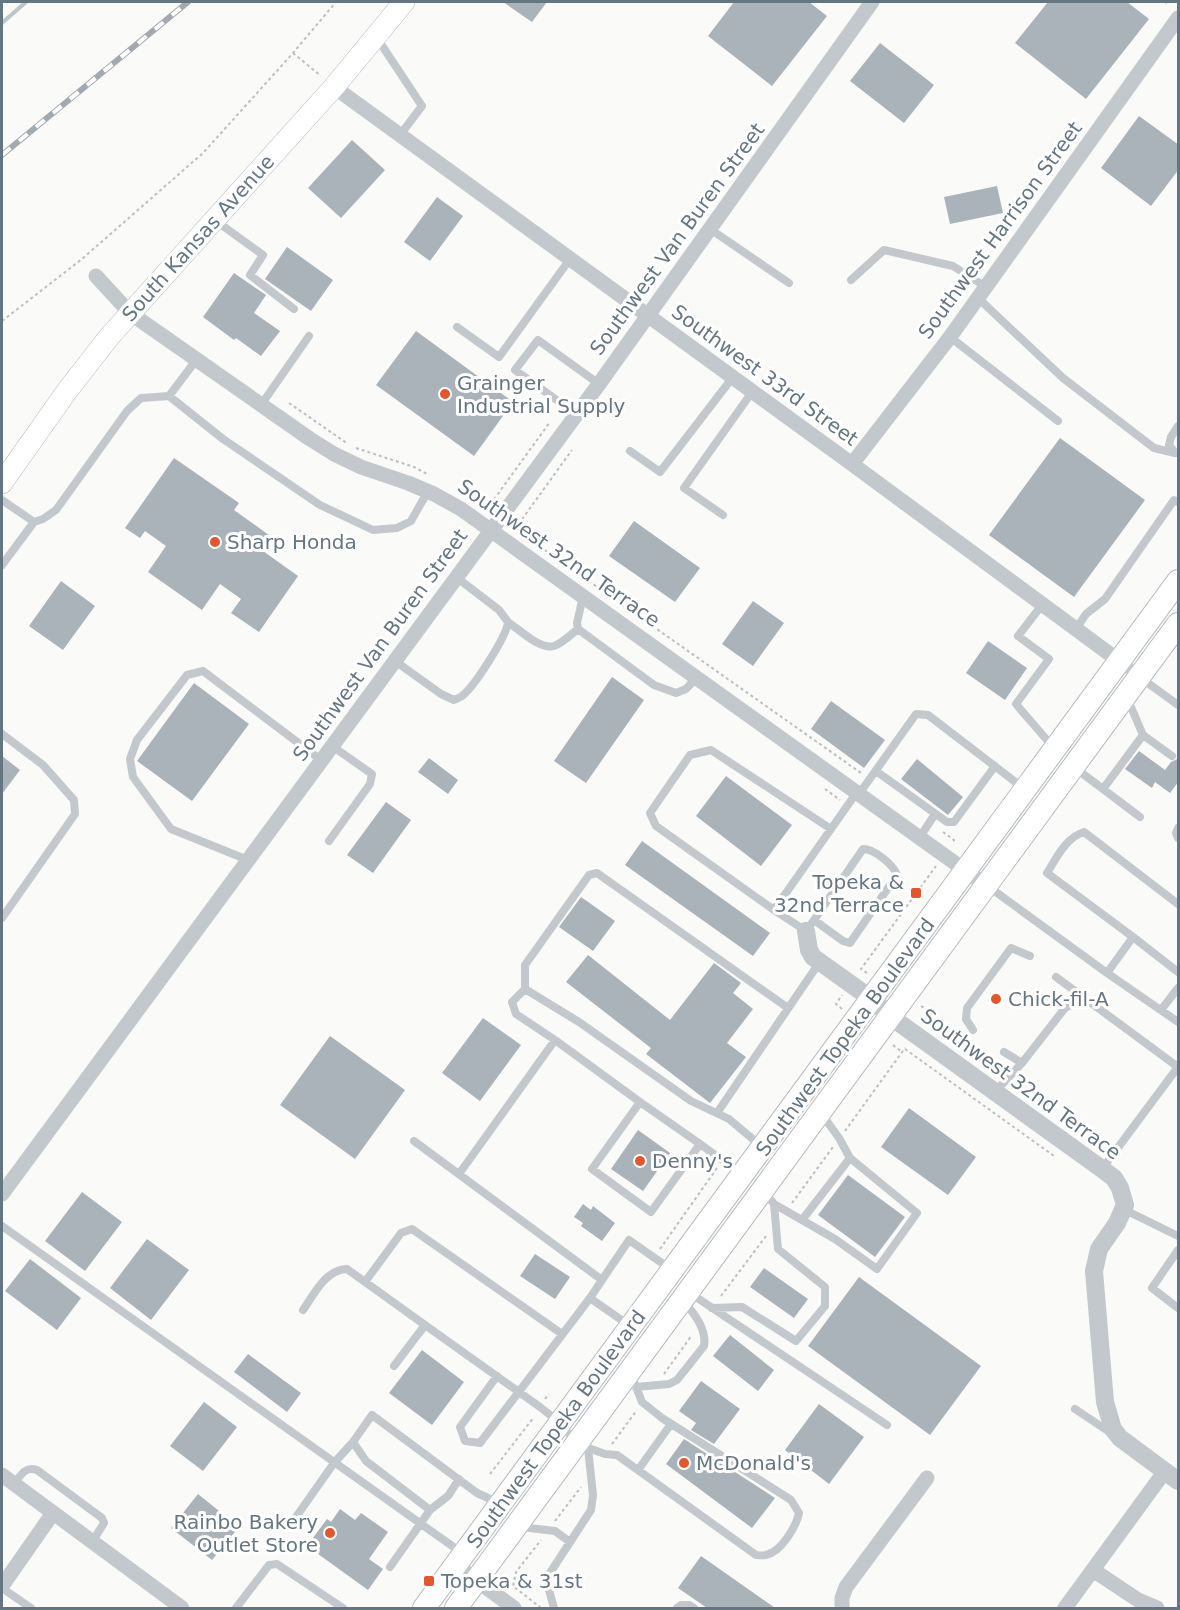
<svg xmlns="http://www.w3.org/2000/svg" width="1180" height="1610" viewBox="0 0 1180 1610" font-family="'DejaVu Sans',sans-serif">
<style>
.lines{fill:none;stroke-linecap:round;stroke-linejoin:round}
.stream{stroke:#bbc7cb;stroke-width:4}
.building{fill:#aab3b9}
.secondary-casing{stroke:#b3babf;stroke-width:22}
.primary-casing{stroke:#b5babe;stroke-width:24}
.path{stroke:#bbbfc2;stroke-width:2;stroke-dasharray:3 3;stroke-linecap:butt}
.service{stroke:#c3c8cc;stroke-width:8}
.minor{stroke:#c3c8cc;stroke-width:15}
.tertiary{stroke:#c3c8cc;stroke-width:18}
.secondary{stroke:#fff;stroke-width:21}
.primary{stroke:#fff;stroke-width:22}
.rail-casing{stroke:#a2aab0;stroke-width:6}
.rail{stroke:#fff;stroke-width:4;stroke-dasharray:11;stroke-linecap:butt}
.poi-dot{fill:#e4572e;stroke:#fff;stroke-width:2}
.labels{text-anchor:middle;stroke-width:6;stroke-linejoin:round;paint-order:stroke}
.street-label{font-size:20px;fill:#657683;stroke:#fff}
.poi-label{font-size:20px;fill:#657683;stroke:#fff;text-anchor:start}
</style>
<rect width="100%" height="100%" fill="#fafaf8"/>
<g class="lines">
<path class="stream" d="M2 23 26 2"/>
</g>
<path class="building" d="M503 2H547L532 22Z
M734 2H809L827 16 772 86 708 36Z
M1048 2H1127L1149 19 1086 99 1015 43Z
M880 43 934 85 904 123 850 81Z
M1139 116 1179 145V169L1151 206 1101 168Z
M352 140 385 170 341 218 308 188Z
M997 186 1003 213 950 224 944 197Z
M437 197 463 216 430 261 404 242Z
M287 247 333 280 311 311 265 279Z
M234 273 266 295 254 313 280 331 261 356 236 338 234 340 203 317Z
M416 331 513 402 474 456 376 385Z
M1060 438 1145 500 1074 597 989 535Z
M174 458 239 503 234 510 273 538 263 551 298 576 259 632 231 613 241 599 220 584 202 610 148 572 166 546 145 531 140 538 125 528Z
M634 521 700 568 675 602 609 556Z
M61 581 95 606 63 650 29 626Z
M753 601 784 623 753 666 722 644Z
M988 641 1027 668 1005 700 966 673Z
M612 677 644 700 586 783 554 761Z
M194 683 249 724 192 801 137 761Z
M831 701 885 740 864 768 811 729Z
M1139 751 1165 770 1171 762 1177 759 1179 751V781L1170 793 1155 782 1152 788 1125 769Z
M2 756 20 770 2 794Z
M429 758 458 780 448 794 418 772Z
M917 759 963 797 948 815 901 779Z
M726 776 792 825 761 866 696 816Z
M386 802 411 820 373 873 347 855Z
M642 841 770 933 753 956 625 865Z
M581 897 615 921 593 951 559 927Z
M588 955 670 1020 714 963 741 983 733 993 753 1009 727 1043 746 1057 710 1103 646 1054 651 1048 566 982Z
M483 1018 521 1045 480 1101 442 1073Z
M330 1036 405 1090 355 1159 280 1105Z
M909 1108 976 1157 948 1195 881 1147Z
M638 1130 670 1153 643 1191 611 1169Z
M848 1175 905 1217 875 1257 818 1215Z
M82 1192 122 1222 85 1271 45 1241Z
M583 1204 591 1210 593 1206 615 1223 602 1241 581 1226 583 1223 574 1217Z
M147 1239 189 1270 151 1320 110 1288Z
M535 1254 570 1277 555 1299 520 1276Z
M30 1259 81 1298 57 1330 5 1291Z
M764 1268 808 1299 794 1318 750 1287Z
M859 1277 981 1366 930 1435 808 1346Z
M730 1335 774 1370 758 1391 713 1356Z
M422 1350 464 1382 432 1425 389 1393Z
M248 1354 301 1393 287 1412 234 1372Z
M701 1381 740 1409 714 1444 691 1430 696 1423 679 1411Z
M204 1402 237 1427 203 1471 170 1446Z
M819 1404 864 1437 829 1484 785 1450Z
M684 1439 775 1498 752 1528 666 1464Z
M198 1494 239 1527 212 1560 171 1528Z
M340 1509 355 1520 361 1513 388 1532 369 1559 383 1569 368 1590 307 1546 327 1519 331 1522Z
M701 1556 775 1608H707L678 1588Z"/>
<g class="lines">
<defs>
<path id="secondary" d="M2 483 67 391 109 337 334 87 404 2"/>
<path id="primary" d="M424 1608 1178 581
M456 1608 1178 624"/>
</defs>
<use href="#secondary" class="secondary-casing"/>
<use href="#primary" class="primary-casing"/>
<path class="path" d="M1165 2 1167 3
M293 53 321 76
M2 321 82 259 203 153 293 53 336 2
M289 403 348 444
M356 448 414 467 429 475
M479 503 489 509
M487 509 550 422
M515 529 572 450
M525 536 861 773
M825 789 840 800
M943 832 954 840 952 844
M867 973 861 969 936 866
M921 1006 932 1013 925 1022
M842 1009 836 1004 842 995
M893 1045 902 1052
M905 1049 1054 1156
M845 1131 905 1048
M792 1203 833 1147
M660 1249 717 1168
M721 1296 766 1236
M664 1374 692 1335
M545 1399 549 1394
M612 1444 637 1410
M490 1474 534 1417
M555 1521 581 1487
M541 1608 513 1586 516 1572 541 1540"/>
<path class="service" d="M377 38 422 106 400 135
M216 221 263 255 250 275 294 309
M710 229 789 283
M851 280 884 250 953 266 986 287
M978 298 1063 378 1154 448 1175 453
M457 327 499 357 570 259
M950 337 1058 421
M169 396 223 439 320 505 373 530 397 528 411 521 428 491
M261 405 309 336
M576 414 515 370 538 340 599 384
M630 451 660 472 733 377
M1175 453 1169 445 1171 437 1178 426
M2 500 34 522 43 519 56 510 127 411 141 398 169 396 197 359
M723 515 684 488 752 392
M2 565 34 522
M583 596 577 623 578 629 654 685 676 693 686 689 697 677
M1042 605 1018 636 1049 659 1016 704 1053 747
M508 622C520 630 540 650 554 646 563 643 571 634 578 629
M1076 629 1086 614 1105 599 1174 500 1178 502
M395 661 441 694 454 700C456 699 461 697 462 696 474 687 507 636 508 622L499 610 456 577
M1141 678 1178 705
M2 734 43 765 74 800 75 814 2 918
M1143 735 1172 756
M1075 768 1103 789 1143 735 1128 700
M876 771 947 822H954L995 766
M1103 789 1140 817
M859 794 916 714 928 715 1022 787
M1178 828 1176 833 1178 838
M831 829 711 750 690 755 650 813 656 826 774 910 857 792
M920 837 935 814
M329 841 370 784 372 774 332 746
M248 860 171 829 133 777 130 759 137 740 187 675 203 671 321 760
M989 887 1107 973 1178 1022
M774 910 806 931 814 920 843 941 850 943 897 875C893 864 874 849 863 849L814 920
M1133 937 1178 972
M1107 973 1133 937 1047 873C1056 859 1066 837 1084 832L1178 904
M1056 977 1178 1067 1102 1169
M525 989V965L589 875 597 873 788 1008
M1161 1010 1178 988
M973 1030 966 1019 967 1008 1011 948 1030 956
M555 1040 516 1014 512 1002 525 989 579 1022 691 1101 729 1119 761 1146
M1004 1052 1022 1063
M995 1092 1022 1063 1065 1008 1083 998
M640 1102 700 1144
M717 1113 819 963
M414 1141 602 1280 629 1240 669 1268
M459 1174 555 1040 640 1102 592 1169 651 1212 700 1144 740 1173
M764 1191 774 1204 835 1239 877 1269 917 1213 850 1158 839 1138 821 1113
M1123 1209 1178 1236
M802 1220 850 1158
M2 1226 462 1553
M1178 1250 1152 1288 1178 1308
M365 1282 401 1233 412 1229 562 1334
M690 1293 887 1425
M590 1298 602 1280
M712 1308 742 1307 796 1341 825 1306V1287L778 1249 774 1204
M303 1310C315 1293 325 1270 347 1269L425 1325
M394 1366 425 1325 540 1407 560 1423 577 1444 605 1454 617 1455 756 1555C757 1555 765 1556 766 1555 781 1552 796 1527 799 1513L791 1500 662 1418 642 1402 632 1377
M497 1376 460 1427 465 1441 480 1443 590 1298 630 1326
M636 1387 669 1384 677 1380 704 1346C707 1330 694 1312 683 1302
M1075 1409 1111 1433
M638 1470 671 1424
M14 1484C21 1475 25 1466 37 1470L102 1518 104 1523 92 1542
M430 1510 448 1496 459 1479
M296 1517 334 1463 353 1442
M521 1527 555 1531 570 1542
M390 1567 430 1510 366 1461 353 1442 372 1415 477 1493 499 1503
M2 1588 31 1608
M236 1608 269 1565 277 1564 343 1608
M554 1608 546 1579 591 1510 593 1495 588 1448
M677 1608 681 1605H689L694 1608"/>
<path class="minor" d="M334 87 852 464 1126 666
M96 276 130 313 310 439 334 454 361 467 408 483 434 494 461 509 987 886
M852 464 950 337 1178 18
M2 1194 599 384 872 2
M2 1475 182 1608
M456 1565 514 1608
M1093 1570 1138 1600 1157 1608
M2 1586 53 1513
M842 1608V1598L846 1587 927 1478
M1065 1608 1165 1471"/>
<path class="tertiary" d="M806 931 809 950 813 957 873 1000 891 1017 1102 1169 1114 1178 1120 1188 1125 1205 1117 1223 1099 1249 1094 1271 1105 1402 1113 1429 1120 1438 1178 1481"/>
<use href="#secondary" class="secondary"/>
<use href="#primary" class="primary"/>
<defs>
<path id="rail" d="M2 155 188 2"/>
</defs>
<use href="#rail" class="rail-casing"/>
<use href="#rail" class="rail"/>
</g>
<g class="poi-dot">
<circle cx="445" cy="394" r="6"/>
<circle cx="215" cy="542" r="6"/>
<rect x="910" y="887" width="12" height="12" rx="3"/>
<circle cx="996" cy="999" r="6"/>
<circle cx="640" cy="1161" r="6"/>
<circle cx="684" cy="1463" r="6"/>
<circle cx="330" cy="1533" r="6"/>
<rect x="423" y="1575" width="12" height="12" rx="3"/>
</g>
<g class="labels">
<g class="street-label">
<text transform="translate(1000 230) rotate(-54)" y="7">Southwest Harrison Street</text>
<text transform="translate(198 238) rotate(-48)" y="7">South Kansas Avenue</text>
<text transform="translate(677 239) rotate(-54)" y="7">Southwest Van Buren Street</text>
<text transform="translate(765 375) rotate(36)" y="7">Southwest 33rd Street</text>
<text transform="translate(559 553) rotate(35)" y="7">Southwest 32nd Terrace</text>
<text transform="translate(380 645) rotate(-54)" y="7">Southwest Van Buren Street</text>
<text transform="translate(845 1037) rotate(-54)" y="7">Southwest Topeka Boulevard</text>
<text transform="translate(1021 1084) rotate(36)" y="7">Southwest 32nd Terrace</text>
<text transform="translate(556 1429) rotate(-54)" y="7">Southwest Topeka Boulevard</text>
</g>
<g class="poi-label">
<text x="457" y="390">Grainger<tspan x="457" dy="23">Industrial Supply</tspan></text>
<text x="227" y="549">Sharp Honda</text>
<text x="904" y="889" text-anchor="end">Topeka &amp;<tspan x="904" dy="23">32nd Terrace</tspan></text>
<text x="1008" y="1006">Chick-fil-A</text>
<text x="652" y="1168">Denny's</text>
<text x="696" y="1470">McDonald's</text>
<text x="318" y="1529" text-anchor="end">Rainbo Bakery<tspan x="318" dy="23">Outlet Store</tspan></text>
<text x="441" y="1588">Topeka &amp; 31st</text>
</g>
</g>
<rect width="1180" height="1610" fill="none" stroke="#657683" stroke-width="6"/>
</svg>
